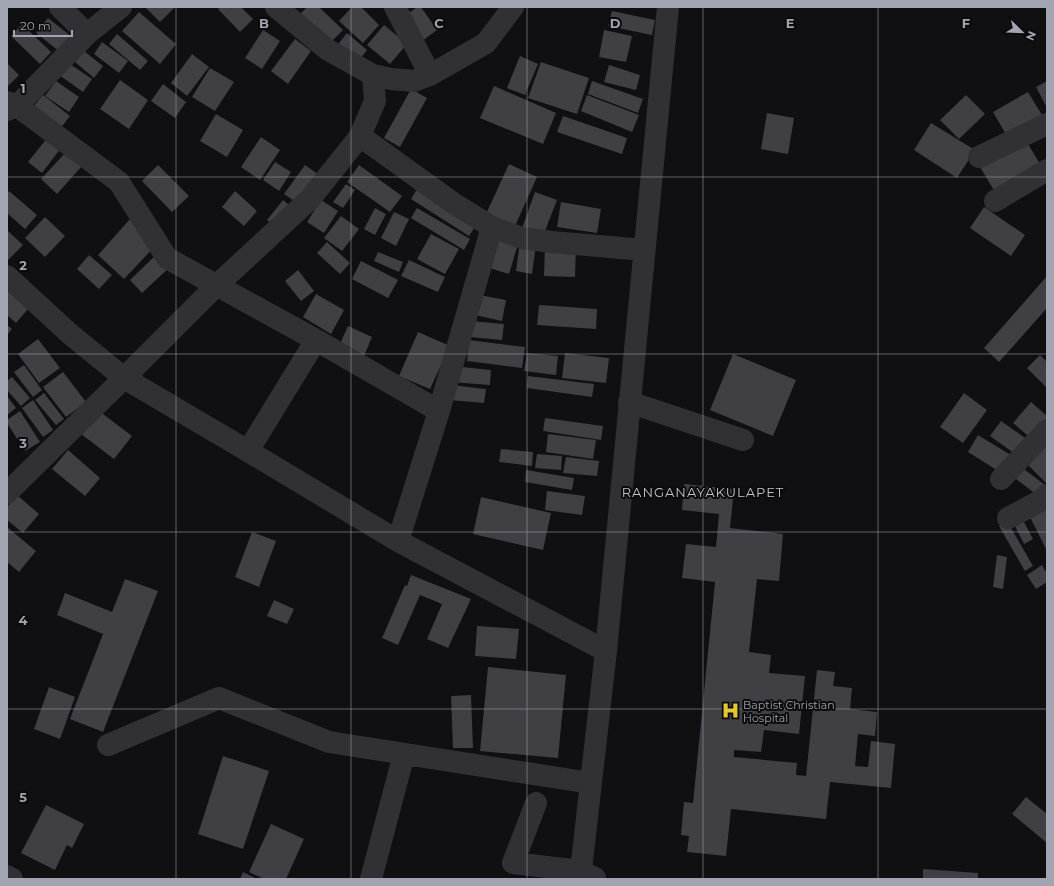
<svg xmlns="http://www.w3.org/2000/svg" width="1054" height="886" viewBox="0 0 1054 886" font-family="Montserrat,sans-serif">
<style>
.building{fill:#3f3f44}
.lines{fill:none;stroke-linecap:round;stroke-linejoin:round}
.minor{stroke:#313135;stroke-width:22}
.grid{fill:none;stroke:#a1a4b1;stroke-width:1;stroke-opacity:0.55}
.labels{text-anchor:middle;stroke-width:4;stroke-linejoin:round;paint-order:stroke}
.poi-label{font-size:11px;fill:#a1a4b1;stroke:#0b0b0c;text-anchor:start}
.quarter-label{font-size:13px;letter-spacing:1px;fill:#c2c3cd;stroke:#0b0b0c}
.grid-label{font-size:13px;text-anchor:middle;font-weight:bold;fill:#a1a4b1;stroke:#0b0b0c;stroke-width:4;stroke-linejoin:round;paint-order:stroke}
</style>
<rect width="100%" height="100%" fill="#100f11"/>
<path class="building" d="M145 7H175L160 22Z
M220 7H241L253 19 240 32 218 9Z
M307 7H319L343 30 326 47 296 18Z
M352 7H361L379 25 363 43 339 21Z
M417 7H421L437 30 422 41 405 16Z
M612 11 655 20 652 35 608 26Z
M139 12 176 44 160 64 122 31Z
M48 18 76 40 64 55 36 33Z
M22 24 51 52 40 64 11 36Z
M384 25 407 44 390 64 367 45Z
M263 30 280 41 262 69 245 58Z
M604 30 632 36 626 62 599 57Z
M347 33 367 50 356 64 336 47Z
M117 34 148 61 140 70 109 44Z
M295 39 311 51 288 84 271 71Z
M102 42 128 61 119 73 94 54Z
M84 51 103 66 94 78 75 62Z
M192 54 209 67 187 96 171 83Z
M520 56 538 64 525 95 507 88Z
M67 62 92 79 83 92 59 75Z
M541 62 589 78 577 114 528 98Z
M7 63 19 75 7 87Z
M609 65 640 75 636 90 604 82Z
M210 68 234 82 215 111 192 97Z
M120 80 148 100 129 129 100 109Z
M56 81 79 97 69 112 45 96Z
M592 81 643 99 638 113 588 94Z
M1047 81V108L1036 87Z
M163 84 186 102 175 118 151 101Z
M494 86 556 113 543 144 480 118Z
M411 89 427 98 400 147 384 138Z
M1028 92 1042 115 1007 136 993 112Z
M43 95 70 116 56 134 29 112Z
M587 95 639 115 632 132 581 111Z
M966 95 985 114 959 139 940 120Z
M767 113 794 118 788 154 761 149Z
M216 114 243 130 227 157 200 141Z
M563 116 627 138 622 154 557 132Z
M931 123 975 150 957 178 914 150Z
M48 137 61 148 42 173 28 162Z
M261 137 280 150 260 180 241 167Z
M1025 139 1040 164 995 192 980 167Z
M66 152 82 166 57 194 41 179Z
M275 162 291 172 279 191 263 180Z
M509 164 537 177 515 226 486 214Z
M158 165 189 196 172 212 142 181Z
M305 165 329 182 309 211 284 194Z
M359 165 402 196 390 212 347 182Z
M346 184 355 190 343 208 333 202Z
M420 184 478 222 469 236 411 199Z
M9 191 37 215 25 229 7 213V194Z
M235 191 257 211 244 226 222 207Z
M535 192 557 200 543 236 522 228Z
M283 200 302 216 287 235 267 220Z
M321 200 338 211 324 233 307 222Z
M561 202 601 209 597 233 557 227Z
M984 207 1025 235 1011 256 970 228Z
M375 208 386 214 375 235 364 229Z
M417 208 470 239 464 250 411 218Z
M394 212 409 219 396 246 381 238Z
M341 216 359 229 342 251 324 238Z
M45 217 65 236 45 257 25 238Z
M130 219 157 244 124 279 98 255Z
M7 230 23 245 7 261Z
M431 234 459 249 445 274 417 259Z
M495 237 518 244 509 274 486 267Z
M327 242 350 263 340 274 317 253Z
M520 242 536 245 532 274 516 271Z
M545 246 576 247 575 277 544 276Z
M378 252 403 262 399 272 374 261Z
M158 253 171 266 142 293 130 280Z
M89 255 112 275 99 289 77 269Z
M409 260 445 277 438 292 401 276Z
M361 261 398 280 388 298 352 279Z
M298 270 314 291 301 301 285 281Z
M1047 276V308L999 362 984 348Z
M7 289 28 309 16 323 7 315Z
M316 294 344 310 331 334 303 317Z
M479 295 506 300 502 321 475 315Z
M539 305 597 309 596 329 537 325Z
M471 321 504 324 502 340 470 337Z
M7 325 12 329 7 335Z
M348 326 372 337 364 356 340 344Z
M418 332 450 346 430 389 399 376Z
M38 339 60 368 39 383 18 354Z
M469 340 525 347 522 368 467 361Z
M527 353 558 356 556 375 524 371Z
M565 353 609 358 606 383 562 378Z
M733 354 796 380 773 436 710 410Z
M1040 355 1047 362V388L1027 368Z
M24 365 42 390 33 397 14 372Z
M453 366 491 370 490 385 451 382Z
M63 372 86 402 66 417 43 387Z
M528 376 594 384 592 397 527 388Z
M12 377 30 398 21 406 7 390V381Z
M451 385 486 389 484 403 449 400Z
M44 393 64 419 56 425 35 400Z
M964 393 987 410 963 443 940 427Z
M7 396 16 408 7 415Z
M33 400 53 430 43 437 22 408Z
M1031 402 1047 416V425L1034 441 1013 423Z
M95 408 132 436 114 459 77 431Z
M20 411 40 442 25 451 7 423V420Z
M545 418 603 426 601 440 543 431Z
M1001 421 1028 440 1018 456 990 436Z
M548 434 596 440 593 459 546 452Z
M978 435 1014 457 1003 474 968 452Z
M1042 441 1047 446V484L1023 460Z
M501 449 533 452 532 466 499 462Z
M68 450 100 478 85 496 52 469Z
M537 454 562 456 561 470 535 468Z
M566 457 599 461 597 476 563 473Z
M1020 466 1045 485 1037 495 1012 476Z
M526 470 574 478 572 490 525 482Z
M684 484 734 489 730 528 783 534 779 581 757 579 749 652 771 655 769 673 805 676 799 734 764 730 761 752 734 750V757L797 763 796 775 806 776 817 670 835 672 833 686 852 688 850 709 877 712 875 736 858 734 855 766 868 767 871 741 895 744 891 788 830 782 826 819 731 809 726 856 687 852 689 836 681 835 684 802 693 803 715 582 682 578 686 544 716 547 719 514 682 510Z
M547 491 585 496 582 515 545 510Z
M17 495 39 514 23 533 7 520V507Z
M481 497 551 513 543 550 473 534Z
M1047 506V551L1029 515Z
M1021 516 1033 539 1024 544 1012 520Z
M1007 521 1033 566 1025 571 999 526Z
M7 527 36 551 19 572 7 562Z
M252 532 276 541 259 587 235 577Z
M997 555 1007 557 1003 589 993 587Z
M1042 565 1047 574V582L1036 589 1027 575Z
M411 575 471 599 448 648 427 639 442 604 420 595 398 645 382 638 405 585 407 586Z
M125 579 158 591 103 732 70 719 103 634 57 615 65 593 112 612Z
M274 600 294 609 287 624 267 616Z
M477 626 519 629 516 659 475 656Z
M488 667 566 675 558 758 480 751Z
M49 687 75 697 60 739 34 729Z
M471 695 473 748H453L451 696Z
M223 756 269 771 243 849 198 834Z
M1026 797 1047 814V843L1012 814Z
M46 805 84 824 72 848 67 845 55 870 21 853Z
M271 824 304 839 286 879H264L249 872Z
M923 869 978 873V879H923Z
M243 872 257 879H240Z"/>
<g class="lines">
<path class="minor" d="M60 7 87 34
M276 7 328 50 373 75 391 79 414 81 430 75 486 43 513 7
M395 7 430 75
M7 102 17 106 119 182 167 258 316 340 439 411
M7 110 17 106 87 34 121 7
M360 136 453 203 492 227 522 238 552 242 644 250
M979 157 1047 124
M995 201 1047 170
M7 276 70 334 124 378 217 285 310 199 360 136 375 101 373 75
M629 402 743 440
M248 451 398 541 606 651
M1001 479 1047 430
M7 493 124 378 248 451 316 340
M1008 518 1042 500 1047 495
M398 541 439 411 492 227
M108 745 219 698 329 742 591 783
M536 803 513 863 581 871 595 878
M7 876 12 879
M371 879 404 754
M580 879 606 651 668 7"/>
</g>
<path class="grid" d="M176 7V879M351 7V879M527 7V879M703 7V879M878 7V879M7 177H1047M7 354H1047M7 532H1047M7 709H1047"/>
<defs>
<symbol id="hospital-bare" viewBox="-9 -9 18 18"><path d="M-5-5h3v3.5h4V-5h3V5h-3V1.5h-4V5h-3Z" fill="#e4c734" stroke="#0b0b0c" stroke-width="2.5" paint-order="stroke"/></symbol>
</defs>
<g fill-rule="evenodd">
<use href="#hospital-bare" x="718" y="698" width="25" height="25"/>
</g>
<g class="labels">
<g class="poi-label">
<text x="743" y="709">Baptist Christian<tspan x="743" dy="13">Hospital</tspan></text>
</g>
<g class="quarter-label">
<text x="703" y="497">RANGANAYAKULAPET</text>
</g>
</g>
<g class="grid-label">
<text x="264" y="28">B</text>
<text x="439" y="28">C</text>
<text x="615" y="28">D</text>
<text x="790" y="28">E</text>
<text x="966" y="28">F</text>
<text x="23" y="93">1</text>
<text x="23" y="270">2</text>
<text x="23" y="448">3</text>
<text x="23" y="625">4</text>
<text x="23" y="802">5</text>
</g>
<rect width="1054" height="886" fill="none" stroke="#a1a4b1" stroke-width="16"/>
<g transform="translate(1022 32) rotate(113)" stroke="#0b0b0c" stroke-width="3" paint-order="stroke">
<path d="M0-3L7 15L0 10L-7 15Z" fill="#a1a4b1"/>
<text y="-6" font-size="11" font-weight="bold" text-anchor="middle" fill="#a1a4b1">N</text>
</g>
<path d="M14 30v6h58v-6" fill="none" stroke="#a1a4b1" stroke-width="2"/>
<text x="20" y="30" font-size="12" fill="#a1a4b1" stroke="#0b0b0c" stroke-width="3" paint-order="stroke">20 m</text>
</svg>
